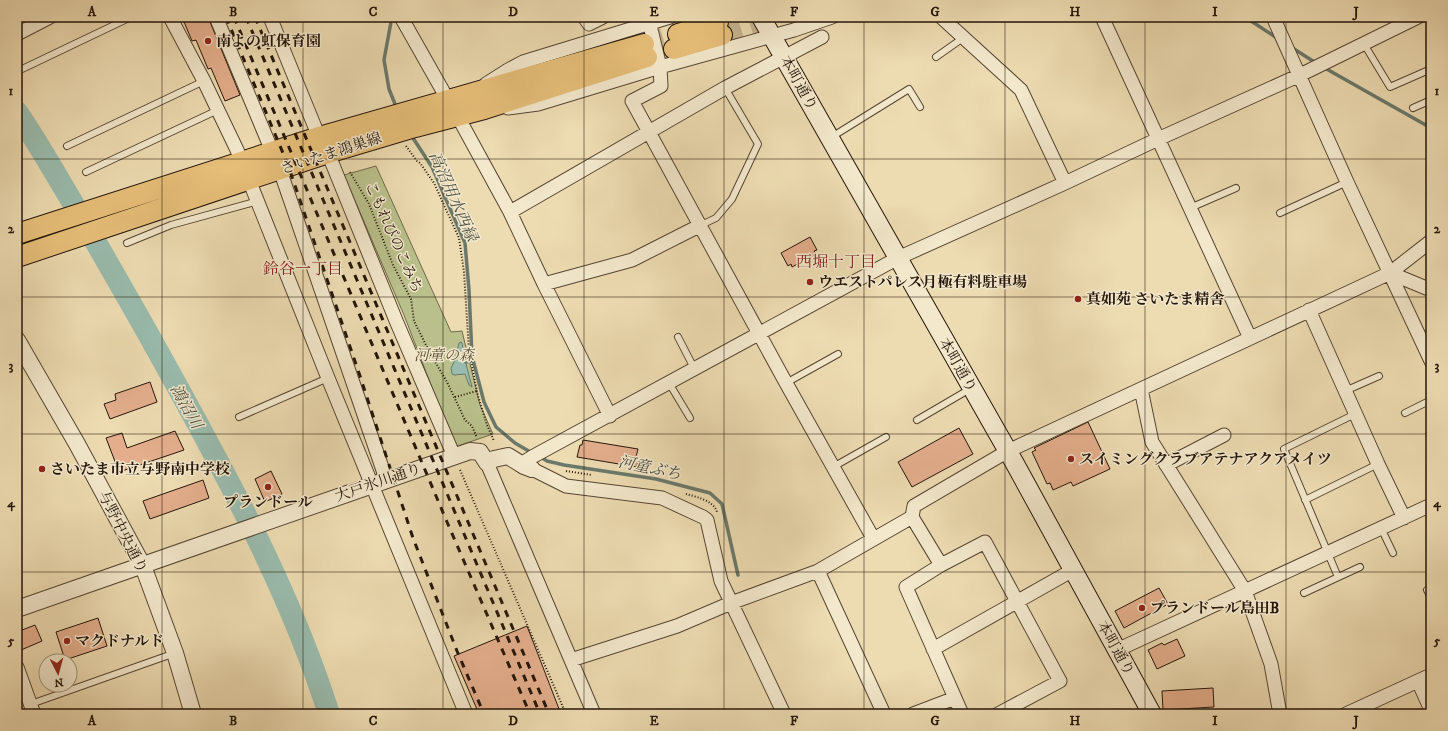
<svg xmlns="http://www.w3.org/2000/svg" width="1448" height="731" viewBox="0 0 1448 731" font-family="'IM FELL DW Pica','Noto Serif JP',serif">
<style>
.green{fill:#b9c08b;stroke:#6e6a4a}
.water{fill:#99bbad;stroke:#6a796b}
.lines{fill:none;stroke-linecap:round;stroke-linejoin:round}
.stream{stroke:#6a796b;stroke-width:3.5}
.river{stroke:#99bbad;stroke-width:22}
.building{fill:#e4ae8c;stroke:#241509}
.primary-tunnel{stroke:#c5b38f;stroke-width:20;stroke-dasharray:20 10;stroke-linecap:butt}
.service-casing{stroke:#564633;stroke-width:8}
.minor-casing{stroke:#564633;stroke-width:15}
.tertiary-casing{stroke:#564633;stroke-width:18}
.secondary-casing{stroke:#241509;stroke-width:20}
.primary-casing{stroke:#241509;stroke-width:22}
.path{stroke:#241509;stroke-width:2;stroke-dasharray:1 2;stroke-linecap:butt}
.service{stroke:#f3e8cc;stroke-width:6}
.minor{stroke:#f3e8cc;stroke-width:13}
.tertiary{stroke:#f3e8cc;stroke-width:16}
.secondary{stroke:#f3e8cc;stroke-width:18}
.primary{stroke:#e6be78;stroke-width:20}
.rail{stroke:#241509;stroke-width:3;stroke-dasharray:7 7;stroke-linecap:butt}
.grid{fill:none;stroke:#241509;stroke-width:1;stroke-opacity:0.55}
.poi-dot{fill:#8f2418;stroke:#f3e8cc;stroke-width:1.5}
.labels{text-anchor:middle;stroke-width:3;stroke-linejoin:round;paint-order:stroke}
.poi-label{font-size:15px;font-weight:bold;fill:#241509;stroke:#f3e8cc;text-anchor:start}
.street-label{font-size:15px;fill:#241509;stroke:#f3e8cc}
.park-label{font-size:15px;font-style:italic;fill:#585136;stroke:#f3e8cc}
.water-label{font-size:16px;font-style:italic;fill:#4d4f42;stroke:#f3e8cc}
.neighbourhood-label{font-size:16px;fill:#7a1f14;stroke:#f3e8cc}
.neatline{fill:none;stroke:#241509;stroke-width:1.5}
.grid-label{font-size:13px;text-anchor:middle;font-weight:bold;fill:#241509}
</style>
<rect width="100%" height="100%" fill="#eddbb1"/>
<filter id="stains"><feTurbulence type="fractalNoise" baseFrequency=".005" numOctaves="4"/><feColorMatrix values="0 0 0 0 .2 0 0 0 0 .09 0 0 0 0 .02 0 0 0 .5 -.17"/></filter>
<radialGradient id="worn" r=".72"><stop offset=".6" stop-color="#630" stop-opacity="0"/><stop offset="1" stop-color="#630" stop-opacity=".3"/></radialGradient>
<path class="green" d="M376 166 451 332 462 331 480 405 493 434 455 447 404 315 344 175Z"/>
<path class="water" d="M461 342 462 343 464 356 472 387 469 385 465 374 454 375 452 374 451 368 455 360 459 343Z"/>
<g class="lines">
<path class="stream" d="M390 17 391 22 384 60 389 89 397 109
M1245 17 1277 38
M1291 47 1316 63
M1323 67 1431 128
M411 135 432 167 465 243 469 290 472 356 484 402 496 427 515 443 532 453
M466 362 473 360
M539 456 547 461 564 465 656 479 710 493 722 504 738 575"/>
<path class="river" d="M17 112C41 147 61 184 83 220 107 262 132 305 156 348 221 465 288 585 329 714"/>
</g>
<path class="building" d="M182 17H208L240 95 225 101 211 68 208 69 196 40 192 41Z
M810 237 817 250 814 251 816 254 792 267 791 264 788 266 781 253Z
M150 382 157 402 110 419 104 404 116 400 115 394Z
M1088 422 1110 469 1073 486 1071 482 1053 490 1050 483 1047 484 1032 452 1036 450 1034 448Z
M959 428 973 454 912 487 898 462Z
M175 431 184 450 119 472 106 438 122 433 127 448Z
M583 440 638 449 636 457H638L637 467 577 457 580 445H582Z
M271 471 282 494 265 502 255 479Z
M203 480 209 498 150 519 143 501Z
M1159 588 1168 604 1124 628 1115 611Z
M98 618 107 646 65 660 56 632Z
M35 625 42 641 21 650 17 640V632Z
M527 626 561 714H479L454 656Z
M1177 639 1185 656 1157 669 1148 650 1162 643 1164 645Z
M1213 688 1214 707 1163 710 1162 691Z"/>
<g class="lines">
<path class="primary-tunnel" d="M718 22 732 17
M722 35 780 17
M644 44 671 36"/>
<defs>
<path id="service" d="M1364 44 1390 87 1431 69
M936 57 963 38
M20 70 131 17
M1413 108 1431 100
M830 138 909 89 920 107
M67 146 204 81
M86 172 218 110
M1190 208 1236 188
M1280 213 1347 182
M699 226 716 218 732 199 758 144 725 88
M127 243 171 225 258 201
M678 337 694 368
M669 383 690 418
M786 383 838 354
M1345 391 1379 376
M1405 413 1431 400
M239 417 328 378
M917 420 970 389
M833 467 886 437
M1305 500 1378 464
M1381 528 1393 553
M1338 577 1284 449 1355 414
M1427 590 1431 598
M1304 593 1360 567
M31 704 175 653"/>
<path id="minor" d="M170 17 204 81 237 150 328 378 466 714
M216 17 272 151
M270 17 319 137
M401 17 448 100
M584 17 589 24 603 17
M648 17 660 67 661 86 632 101 786 383 873 538
M941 17 1021 90 1065 183
M1102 17 1250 338
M1273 17 1347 182 1431 361
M17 34 50 17
M486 84 508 70 523 62 670 17
M508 108 538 104 660 67 794 30 832 17
M457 115 510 212 544 284 610 416
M328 153 397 323 454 456
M280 170 386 479
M510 212 725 88 822 37
M1390 273 1431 290
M544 284 632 260 699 226
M1309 310 1378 464 1404 518
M1141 389 1152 442 1245 591 1271 664 1280 714
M487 463 594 714
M521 464 532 457 898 258 1065 183 1158 139 1300 75 1418 17
M1166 465 1224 435
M532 469 566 486 662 498 703 517 707 520 721 581 784 714
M912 517 941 565
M818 571 884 714
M933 649 1073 570
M1117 650 1431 505
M571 660 677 626 731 603 818 571 912 517 914 506 1008 451 1390 273 1431 241
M17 667 34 714
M1418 681 1431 710
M955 698 962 714
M913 714 955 698 906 587 941 565 985 542 1060 681 998 714
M1346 714 1431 675"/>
<path id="tertiary" d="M17 340 77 444 143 566 175 653 193 714
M17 609 470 451 480 452 487 463 494 459 508 456 524 466 532 469"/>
<path id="secondary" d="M761 17 1014 462 1152 714"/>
<path id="primary" d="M678 34 718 22
M674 49 722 35
M17 234 319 137 644 44
M17 257 328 153 415 127 484 109 647 57"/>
</defs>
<use href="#service" class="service-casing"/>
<use href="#minor" class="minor-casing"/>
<use href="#tertiary" class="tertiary-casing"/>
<use href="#secondary" class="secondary-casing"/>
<use href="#primary" class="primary-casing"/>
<path class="path" d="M406 146 417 161 420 163 434 183 459 238 464 272 469 351 478 396 487 425 494 441
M350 172 369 204 393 265 411 299 414 321 431 355 447 382 465 420 472 426 477 438
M455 397 477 391
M460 470 566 714
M566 471 592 475
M686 494C697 497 714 501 717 512"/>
<use href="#service" class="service"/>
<use href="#minor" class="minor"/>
<use href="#tertiary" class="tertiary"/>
<use href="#secondary" class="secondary"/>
<use href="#primary" class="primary"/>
<path class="rail" d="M226 17 288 165 359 373 413 538 457 651 484 714
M234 17 447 522 530 714
M246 17 540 714
M255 17 549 714"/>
</g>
<path class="grid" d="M162 17V714M303 17V714M443 17V714M584 17V714M724 17V714M864 17V714M1005 17V714M1145 17V714M1286 17V714M17 159H1431M17 297H1431M17 434H1431M17 572H1431"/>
<g class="poi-dot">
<circle cx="208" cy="41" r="4"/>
<circle cx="810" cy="282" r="4"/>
<circle cx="1078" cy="299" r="4"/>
<circle cx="1071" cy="459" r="4"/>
<circle cx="42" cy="469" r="4"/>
<circle cx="268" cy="487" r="4"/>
<circle cx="1142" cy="608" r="4"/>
<circle cx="67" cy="641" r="4"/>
</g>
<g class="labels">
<g class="poi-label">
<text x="216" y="46">南よの虹保育園</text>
<text x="818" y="287">ウエストパレス月極有料駐車場</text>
<text x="1086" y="304">真如苑 さいたま精舎</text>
<text x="1079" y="464">スイミングクラブアテナアクアメイツ</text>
<text x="50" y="474">さいたま市立与野南中学校</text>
<text x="268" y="507" text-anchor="middle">プランドール</text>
<text x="1150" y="613">プランドール島田B</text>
<text x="75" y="646">マクドナルド</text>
</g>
<g class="street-label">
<text transform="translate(799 83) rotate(61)" y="5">本町通り</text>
<text transform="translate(331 153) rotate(-18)" y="5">さいたま鴻巣線</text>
<text transform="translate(394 237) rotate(66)" y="5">こもれびのこみち</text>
<text transform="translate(958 365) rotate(60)" y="5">本町通り</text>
<text transform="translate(378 482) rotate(-19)" y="5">大戸氷川通り</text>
<text transform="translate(123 532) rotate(63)" y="5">与野中央通り</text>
<text transform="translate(1116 648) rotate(61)" y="5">本町通り</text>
</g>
<g class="park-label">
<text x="444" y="360">河童の森</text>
</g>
<g class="water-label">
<text transform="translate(454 196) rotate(66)" y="6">高沼用水西縁</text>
<text transform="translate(187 406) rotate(61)" y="6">鴻沼川</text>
<text transform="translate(650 467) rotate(12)" y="6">河童ぶち</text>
</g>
<g class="neighbourhood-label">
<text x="836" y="267">西堀十丁目</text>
<text x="303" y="274">鈴谷一丁目</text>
</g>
</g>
<rect width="1448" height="731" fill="none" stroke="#eddbb1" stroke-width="44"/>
<g transform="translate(58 673) rotate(174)"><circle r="19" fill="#f3e8cc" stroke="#a0947e"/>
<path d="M0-3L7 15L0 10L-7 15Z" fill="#8f2418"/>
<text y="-6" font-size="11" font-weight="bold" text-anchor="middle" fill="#241509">N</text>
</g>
<rect x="22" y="22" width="1404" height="687" class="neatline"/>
<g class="grid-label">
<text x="92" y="16">A</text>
<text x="233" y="16">B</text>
<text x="373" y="16">C</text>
<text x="513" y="16">D</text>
<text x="654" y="16">E</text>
<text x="794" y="16">F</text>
<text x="935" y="16">G</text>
<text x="1075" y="16">H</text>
<text x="1215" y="16">I</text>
<text x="1356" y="16">J</text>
<text x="11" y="95">1</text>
<text x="1437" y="95">1</text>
<text x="11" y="233">2</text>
<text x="1437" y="233">2</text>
<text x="11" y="370">3</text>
<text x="1437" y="370">3</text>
<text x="11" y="507">4</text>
<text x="1437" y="507">4</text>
<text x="11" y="645">5</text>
<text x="1437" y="645">5</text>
<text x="92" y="725">A</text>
<text x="233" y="725">B</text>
<text x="373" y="725">C</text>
<text x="513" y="725">D</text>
<text x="654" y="725">E</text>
<text x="794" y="725">F</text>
<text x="935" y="725">G</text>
<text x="1075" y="725">H</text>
<text x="1215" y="725">I</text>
<text x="1356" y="725">J</text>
</g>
<rect width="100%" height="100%" filter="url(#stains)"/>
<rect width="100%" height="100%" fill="url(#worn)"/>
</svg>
